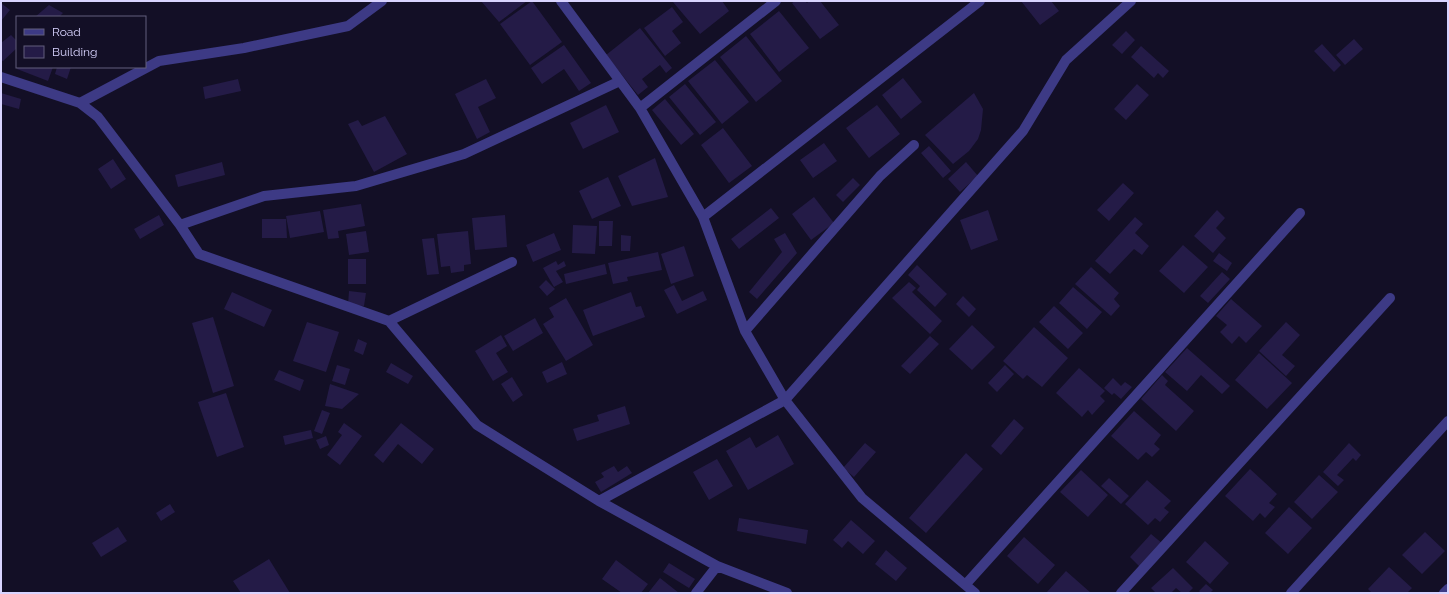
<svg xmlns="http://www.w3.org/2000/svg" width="1449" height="594" viewBox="0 0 1449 594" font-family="Raleway,sans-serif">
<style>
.building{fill:#241b47}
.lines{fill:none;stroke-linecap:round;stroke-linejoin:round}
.minor{stroke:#3d3a85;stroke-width:10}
</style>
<rect width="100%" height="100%" fill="#130f26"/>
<path class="building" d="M481 1H527L499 22Z
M532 1 562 42 530 65 500 24Z
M674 1H722L729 11 700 34 673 2Z
M795 1H805L807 3 809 1H820L839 25 820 39 792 3Z
M1021 1H1051L1059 11 1040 25Z
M1 3 10 10 1 21Z
M49 5 63 13 59 17H35Z
M672 7 683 22 672 31 681 43 665 56 644 28Z
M779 11 809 48 779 72 750 34Z
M640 28 672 68 666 73 660 65 642 79 648 87 638 95 606 55Z
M1126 31 1135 40 1122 54 1112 45Z
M11 35 17 41V48L3 61 1 60V43Z
M746 36 782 81 756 102 720 57Z
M1354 39 1363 49 1345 65 1336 55Z
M1322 44 1341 65 1334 72 1314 51Z
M564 45 591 83 579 91 564 69 542 84 531 68Z
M1141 46 1169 71 1163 78 1158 73 1154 78 1131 57Z
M715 60 749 102 722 124 688 81Z
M18 67H53L48 81 17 69Z
M57 67H71L67 79 55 74Z
M903 78 922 102 901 119 882 95Z
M238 79 241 91 205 99 203 87Z
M486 79 496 98 478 107 490 132 477 139 455 94Z
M685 84 716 122 700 135 669 97Z
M1137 84 1149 95 1126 120 1114 109Z
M1 93 21 99 19 109 1 104Z
M974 93 983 109 981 130 978 139 969 151 953 164 925 135Z
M665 99 694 134 681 145 652 110Z
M606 105 619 132 583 149 570 123Z
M877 105 900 134 869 158 846 128Z
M385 116 407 154 374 172 348 124 358 120 362 126Z
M723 128 752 166 729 183 701 145Z
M824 143 837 161 813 178 800 160Z
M929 146 951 171 943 178 921 153Z
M655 158 668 197 632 206 618 176Z
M113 159 126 179 111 189 98 169Z
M222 162 225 175 178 187 175 175Z
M966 162 978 176 960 192 948 179Z
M608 177 621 206 592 219 579 191Z
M853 178 860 185 843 202 836 195Z
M1123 183 1134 193 1109 221 1097 210Z
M814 197 834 223 811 240 792 214Z
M361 204 365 226 338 231 339 238 328 239 323 210Z
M771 208 779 218 739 249 731 239Z
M988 210 998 240 971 250 960 220Z
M1217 210 1225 218 1216 228 1226 238 1213 253 1194 236Z
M320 211 324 232 290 238 286 216Z
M159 215 164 225 140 239 134 229Z
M505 215 507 247 475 250 472 218Z
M1135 217 1143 224 1135 233 1149 246 1142 255 1134 249 1110 274 1095 261Z
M262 219H286L287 238H262Z
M599 221H613L612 246H599Z
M573 225 597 226 595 254 572 253Z
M366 231 369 252 349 255 346 234Z
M468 231 471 264 464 265V271L451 273 450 266 441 267 437 234Z
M554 233 561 250 533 262 526 245Z
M785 233 797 253 757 299 749 292 782 252 774 239Z
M621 235 631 236 630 251H621Z
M434 238 439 274 427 275 422 239Z
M1183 245 1208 267 1184 293 1159 271Z
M684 246 694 276 671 284 661 254Z
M658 252 662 270 627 277 628 281 613 284 608 263Z
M1219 253 1232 263 1227 271 1213 261Z
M348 259H366V284H348Z
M556 261 558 265 564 261 566 266 556 271 563 282 554 287 543 268Z
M605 264 607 274 566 284 564 274Z
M917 265 947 294 935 307 917 290 920 286 908 275Z
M1091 267 1119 293 1114 299 1120 306 1111 316 1075 284Z
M1222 272 1230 279 1208 303 1200 296Z
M546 280 555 289 547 296 539 287Z
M909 282 916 288 912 292 942 321 930 334 892 298Z
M674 285 682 301 703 291 707 300 677 314 664 290Z
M1073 287 1102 312 1087 329 1059 303Z
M349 291 366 293 364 306 348 305Z
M232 292 272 310 264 327 224 309Z
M631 292 636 307 641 306 645 317 593 336 583 310Z
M963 296 976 309 969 317 956 304Z
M566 298 593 345 566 361 543 324 554 317 549 308Z
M1231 299 1262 326 1246 343 1239 336 1232 344 1220 332 1227 325 1216 316Z
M1054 306 1083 333 1068 349 1039 322Z
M213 317 234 386 213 393 192 323Z
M535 318 543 333 513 351 504 336Z
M307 322 339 332 326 372 293 361Z
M1286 322 1300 335 1282 355 1295 366 1286 376 1259 351Z
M972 325 995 347 972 370 949 349Z
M1034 327 1068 358 1042 387 1027 375 1023 379 1003 361Z
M501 335 507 346 496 353 508 372 493 381 475 351Z
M930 336 939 344 910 374 901 366Z
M358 339 367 343 363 355 354 351Z
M1187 348 1230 386 1222 394 1201 375 1187 391 1165 372Z
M1259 353 1292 383 1267 409 1235 380Z
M562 362 567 374 547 383 542 372Z
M391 363 413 376 408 384 386 372Z
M337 365 350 369 345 385 332 381Z
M1005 365 1014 374 997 392 988 383Z
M1079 368 1105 391 1100 396 1105 401 1092 415 1088 410 1082 417 1056 393Z
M279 370 304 380 300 391 274 380Z
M1162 375 1168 381 1165 385 1194 411 1176 431 1141 399Z
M512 377 523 395 513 402 501 384Z
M1113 378 1121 386 1125 382 1132 387 1121 399 1114 393 1112 395 1104 388Z
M330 384 359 394 342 409 325 406Z
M226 393 244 447 217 457 198 402Z
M625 406 630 424 577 441 573 429 599 421 597 415Z
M322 410 330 413 322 434 314 431Z
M1134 411 1161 435 1154 444 1160 449 1152 457 1146 452 1138 460 1111 436Z
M1014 419 1024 428 1001 455 991 446Z
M344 423 362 436 340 465 327 455 342 435 338 432Z
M401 423 434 449 422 464 398 444 383 463 374 455Z
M311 430 313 438 285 445 283 436Z
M778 435 794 464 748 490 726 451 750 437 756 448Z
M326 436 329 445 320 449 316 440Z
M865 443 876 452 854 477 843 468Z
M1349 443 1361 455 1356 461 1353 458 1337 475 1344 480 1338 486 1323 472Z
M966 453 983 469 926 533 909 518Z
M717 459 733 486 709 500 693 472Z
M614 466 618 472 627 466 632 473 601 492 595 482 604 477 601 473Z
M1250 469 1277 494 1269 503 1275 507 1265 518 1260 513 1253 521 1225 496Z
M1081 470 1108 495 1088 517 1060 492Z
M1319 475 1338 492 1312 519 1294 502Z
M1109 478 1129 496 1121 504 1101 486Z
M1147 480 1171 501 1164 508 1169 512 1160 522 1155 518 1148 525 1125 504Z
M170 504 175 512 161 521 156 513Z
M1289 507 1312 528 1288 554 1265 533Z
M739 518 808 530 806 544 737 531Z
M851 520 875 541 863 554 848 541 842 548 833 540Z
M118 527 127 541 101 557 92 543Z
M1425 532 1445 551 1422 574 1402 555Z
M1151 534 1163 544 1141 568 1130 557Z
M1024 537 1055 565 1038 584 1007 556Z
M1205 541 1229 563 1210 584 1186 562Z
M886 550 907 568 896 581 875 564Z
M269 559 290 593H241L233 581Z
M616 560 648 584 641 593H622L602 579Z
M669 563 695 579 689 588 663 572Z
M1389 567 1412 588 1407 593H1372L1368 589Z
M1173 568 1193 588 1188 593H1182L1176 588 1171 593H1156L1151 588Z
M1066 571 1091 593H1046Z
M660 578 679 593H648Z
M1206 584 1213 590 1210 593H1201L1199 591Z"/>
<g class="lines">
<path class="minor" d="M561 1 640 108 703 217 745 331 785 400 862 498 975 593
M1 77 80 103 98 117 180 225 199 254 389 321 477 425 599 501 717 566 787 593
M80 103 159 61 244 48 348 26 382 1
M640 108 776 1
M703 217 980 1
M180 225 264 196 356 186 464 154 620 81
M389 321 512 262
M745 331 880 176 914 145
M599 501 785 400 1023 131 1066 60 1131 1
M966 584 1300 213
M696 593 717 566
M1121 593 1390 298
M1291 593 1448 421
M1444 593 1448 589"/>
</g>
<rect width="1449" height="594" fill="none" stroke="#d9d4ff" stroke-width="4"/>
<rect x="16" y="16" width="130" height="52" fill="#130f26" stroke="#625e7d"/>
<rect x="24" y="29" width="20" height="6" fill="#3d3a85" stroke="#625e7d"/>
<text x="52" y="36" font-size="12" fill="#d9d4ff">Road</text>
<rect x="24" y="46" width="20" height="12" fill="#241b47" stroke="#625e7d"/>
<text x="52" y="56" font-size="12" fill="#d9d4ff">Building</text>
</svg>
